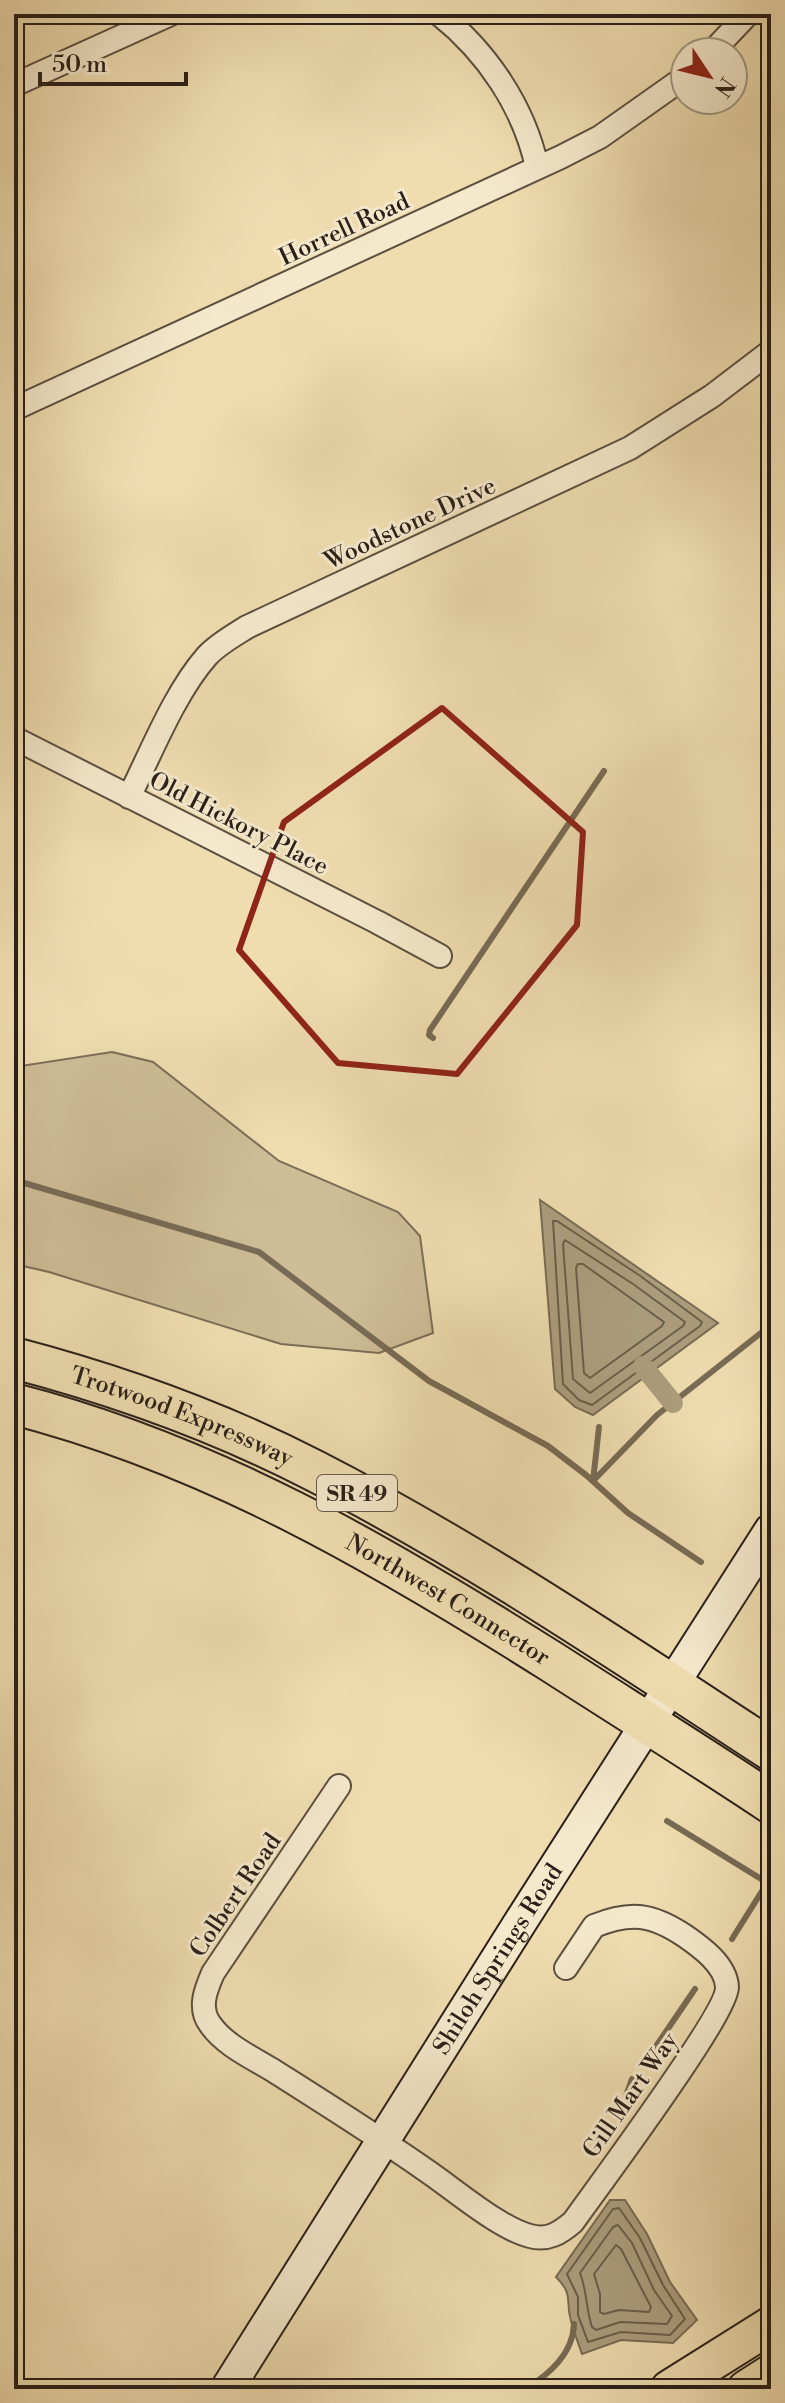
<svg xmlns="http://www.w3.org/2000/svg" width="785" height="2403" viewBox="0 0 785 2403" font-family="'Libre Bodoni',serif">
<style>
.green{fill:#cebd96;stroke:#7c6e58;stroke-width:2}
.water{fill:#ac9d7d;stroke:#786b55;stroke-width:2}
.lines{fill:none;stroke-linecap:round;stroke-linejoin:round}
.shore{stroke:#6b5e4b;stroke-width:2}
.stream{stroke:#786b55;stroke-width:6}
.canal{stroke:#ac9d7d;stroke-width:20}
.street-casing{stroke:#5b4f3f;stroke-width:26}
.secondary-casing{stroke:#2a2019;stroke-width:36}
.primary-casing{stroke:#2a2019;stroke-width:40}
.highway-casing{stroke:#2a2019;stroke-width:44}
.street{stroke:#f5e9cc;stroke-width:22}
.secondary{stroke:#f5e9cc;stroke-width:32}
.primary{stroke:#efddb0;stroke-width:36}
.highway{stroke:#efddb0;stroke-width:40}
.marked{fill:none;stroke:#8f2418;stroke-width:6;stroke-linejoin:round}
.labels{text-anchor:middle;stroke-width:6;stroke-linejoin:round;paint-order:stroke}
.shield{fill:#f5e9cc;stroke:#675c4f;stroke-width:2}
.shield-label{font-size:22px;font-weight:bold;fill:#2a2019}
.street-label{font-size:24px;fill:#2a2019;stroke:#f5e9cc}
</style>
<rect width="100%" height="100%" fill="#efddb0"/>
<filter id="stains"><feTurbulence type="fractalNoise" baseFrequency=".0025" numOctaves="4"/><feColorMatrix values="0 0 0 0 .2 0 0 0 0 .09 0 0 0 0 .02 0 0 0 .5 -.17"/></filter>
<radialGradient id="worn" r=".72"><stop offset=".6" stop-color="#630" stop-opacity="0"/><stop offset="1" stop-color="#630" stop-opacity=".3"/></radialGradient>
<path class="green" d="M112 1052 153 1062 279 1161 398 1212 420 1236 433 1333 379 1353 281 1344 49 1272 14 1264V1067Z"/>
<path class="water" d="M540 1200 718 1323 593 1415 575 1407 555 1389Z
M610 2200H625L647 2234 670 2282 697 2320 673 2343 621 2340 582 2354C578 2343 574 2332 571 2321 565 2300 574 2295 556 2277Z"/>
<g class="lines">
<path class="shore" d="M553 1221H557L639 1275 702 1322 700 1326 592 1405 579 1400 563 1384Z
M565 1240 633 1284 685 1322 683 1326 590 1393 573 1379 563 1244Z
M578 1264H583L664 1322 662 1326 590 1378 584 1373 576 1268Z
M619 2208 640 2238 663 2285 685 2319 670 2335 621 2332 588 2342 578 2315V2297L567 2274 613 2209Z
M618 2225 632 2243 654 2290 672 2316 667 2324 620 2322 596 2330 592 2327C586 2309 587 2291 580 2273L613 2227Z
M616 2245 621 2249 651 2307 649 2312 619 2310 604 2314 600 2312V2294L594 2274Z"/>
<path class="stream" d="M433 1038 429 1035 430 1030 604 771
M14 1180 259 1252 429 1381 548 1446 586 1475 628 1513 701 1562
M593 1481 657 1415 771 1325
M593 1481 599 1427
M667 1821 771 1885
M732 1939 767 1883
M648 2058 695 1989
M626 2096 632 2079
M526 2389C549 2374 573 2354 574 2324"/>
<path class="canal" d="M643 1366 673 1403"/>
<defs>
<path id="street" d="M439 14C487 52 524 107 537 167
M712 52 748 14
M14 85 171 14
M14 409 561 157 600 137 685 77
M14 738 377 922 440 956
M129 797C151 753 175 692 207 656 218 644 233 636 247 627L630 448 712 396 771 351
M339 1786 213 1973C206 1989 198 2008 210 2024 224 2045 253 2058 274 2071 326 2104 377 2136 427 2171 455 2190 499 2228 530 2236 548 2241 560 2233 573 2222 597 2188 728 2013 727 1987 726 1965 701 1947 685 1936 652 1914 631 1911 594 1926L566 1968"/>
<g id="secondary">
<path id="s1" d="M227 2389 521 1921 771 1530"/>
</g>
<path id="primary" d="M669 2389 771 2325
M746 2389 771 2373"/>
<g id="highway">
<path id="s2" d="M14 1358C117 1385 220 1422 315 1471 473 1552 622 1653 771 1750"/>
<path id="s3" d="M14 1404C212 1455 381 1554 552 1662 625 1709 699 1755 771 1803"/>
</g>
</defs>
<use href="#street" class="street-casing"/>
<use href="#secondary" class="secondary-casing"/>
<use href="#primary" class="primary-casing"/>
<use href="#highway" class="highway-casing"/>
<use href="#street" class="street"/>
<use href="#secondary" class="secondary"/>
<use href="#primary" class="primary"/>
<use href="#highway" class="highway"/>
</g>
<path class="marked" d="M442 708 583 832 577 925 457 1074 338 1063 239 950 284 822Z"/>
<g class="labels">
<rect class="shield" x="317" y="1475" width="80" height="36" rx="6"/>
<g class="shield-label">
<text x="357" y="1501">SR 49</text>
</g>
<g class="street-label">
<text transform="translate(344 229) rotate(-25)" y="8">Horrell Road</text>
<text transform="translate(410 523) rotate(-25)" y="8">Woodstone Drive</text>
<text transform="translate(239 823) rotate(27)" y="8">Old Hickory Place</text>
<text dy="8" stroke="none"><textPath href="#s2" startOffset="178">Trotwood Expressway</textPath></text>
<text dy="8" stroke="none"><textPath href="#s3" startOffset="478">Northwest Connector</textPath></text>
<text transform="translate(235 1895) rotate(-56)" y="8">Colbert Road</text>
<text dy="8" stroke="none"><textPath href="#s1" startOffset="508">Shiloh Springs Road</textPath></text>
<text transform="translate(630 2095) rotate(-55)" y="8">Gill Mart Way</text>
</g>
</g>
<rect width="785" height="2403" fill="none" stroke="#efddb0" stroke-width="48"/>
<rect x="16" y="16" width="753" height="2371" fill="none" stroke="#2a2019" stroke-width="4"/>
<rect x="24" y="24" width="737" height="2355" fill="none" stroke="#2a2019" stroke-width="2"/>
<g transform="translate(709 76) rotate(125)"><circle r="38" fill="#f5e9cc" stroke="#a49984" stroke-width="2"/>
<path d="M0-6L14 30L0 20L-14 30Z" fill="#8f2418"/>
<text y="-12" font-size="22" font-weight="bold" text-anchor="middle" fill="#2a2019">N</text>
</g>
<path d="M40 72v12h146v-12" fill="none" stroke="#2a2019" stroke-width="4"/>
<text x="52" y="72" font-size="24" fill="#2a2019" stroke="#f5e9cc" stroke-width="6" paint-order="stroke">50 m</text>
<rect width="100%" height="100%" filter="url(#stains)"/>
<rect width="100%" height="100%" fill="url(#worn)"/>
</svg>
